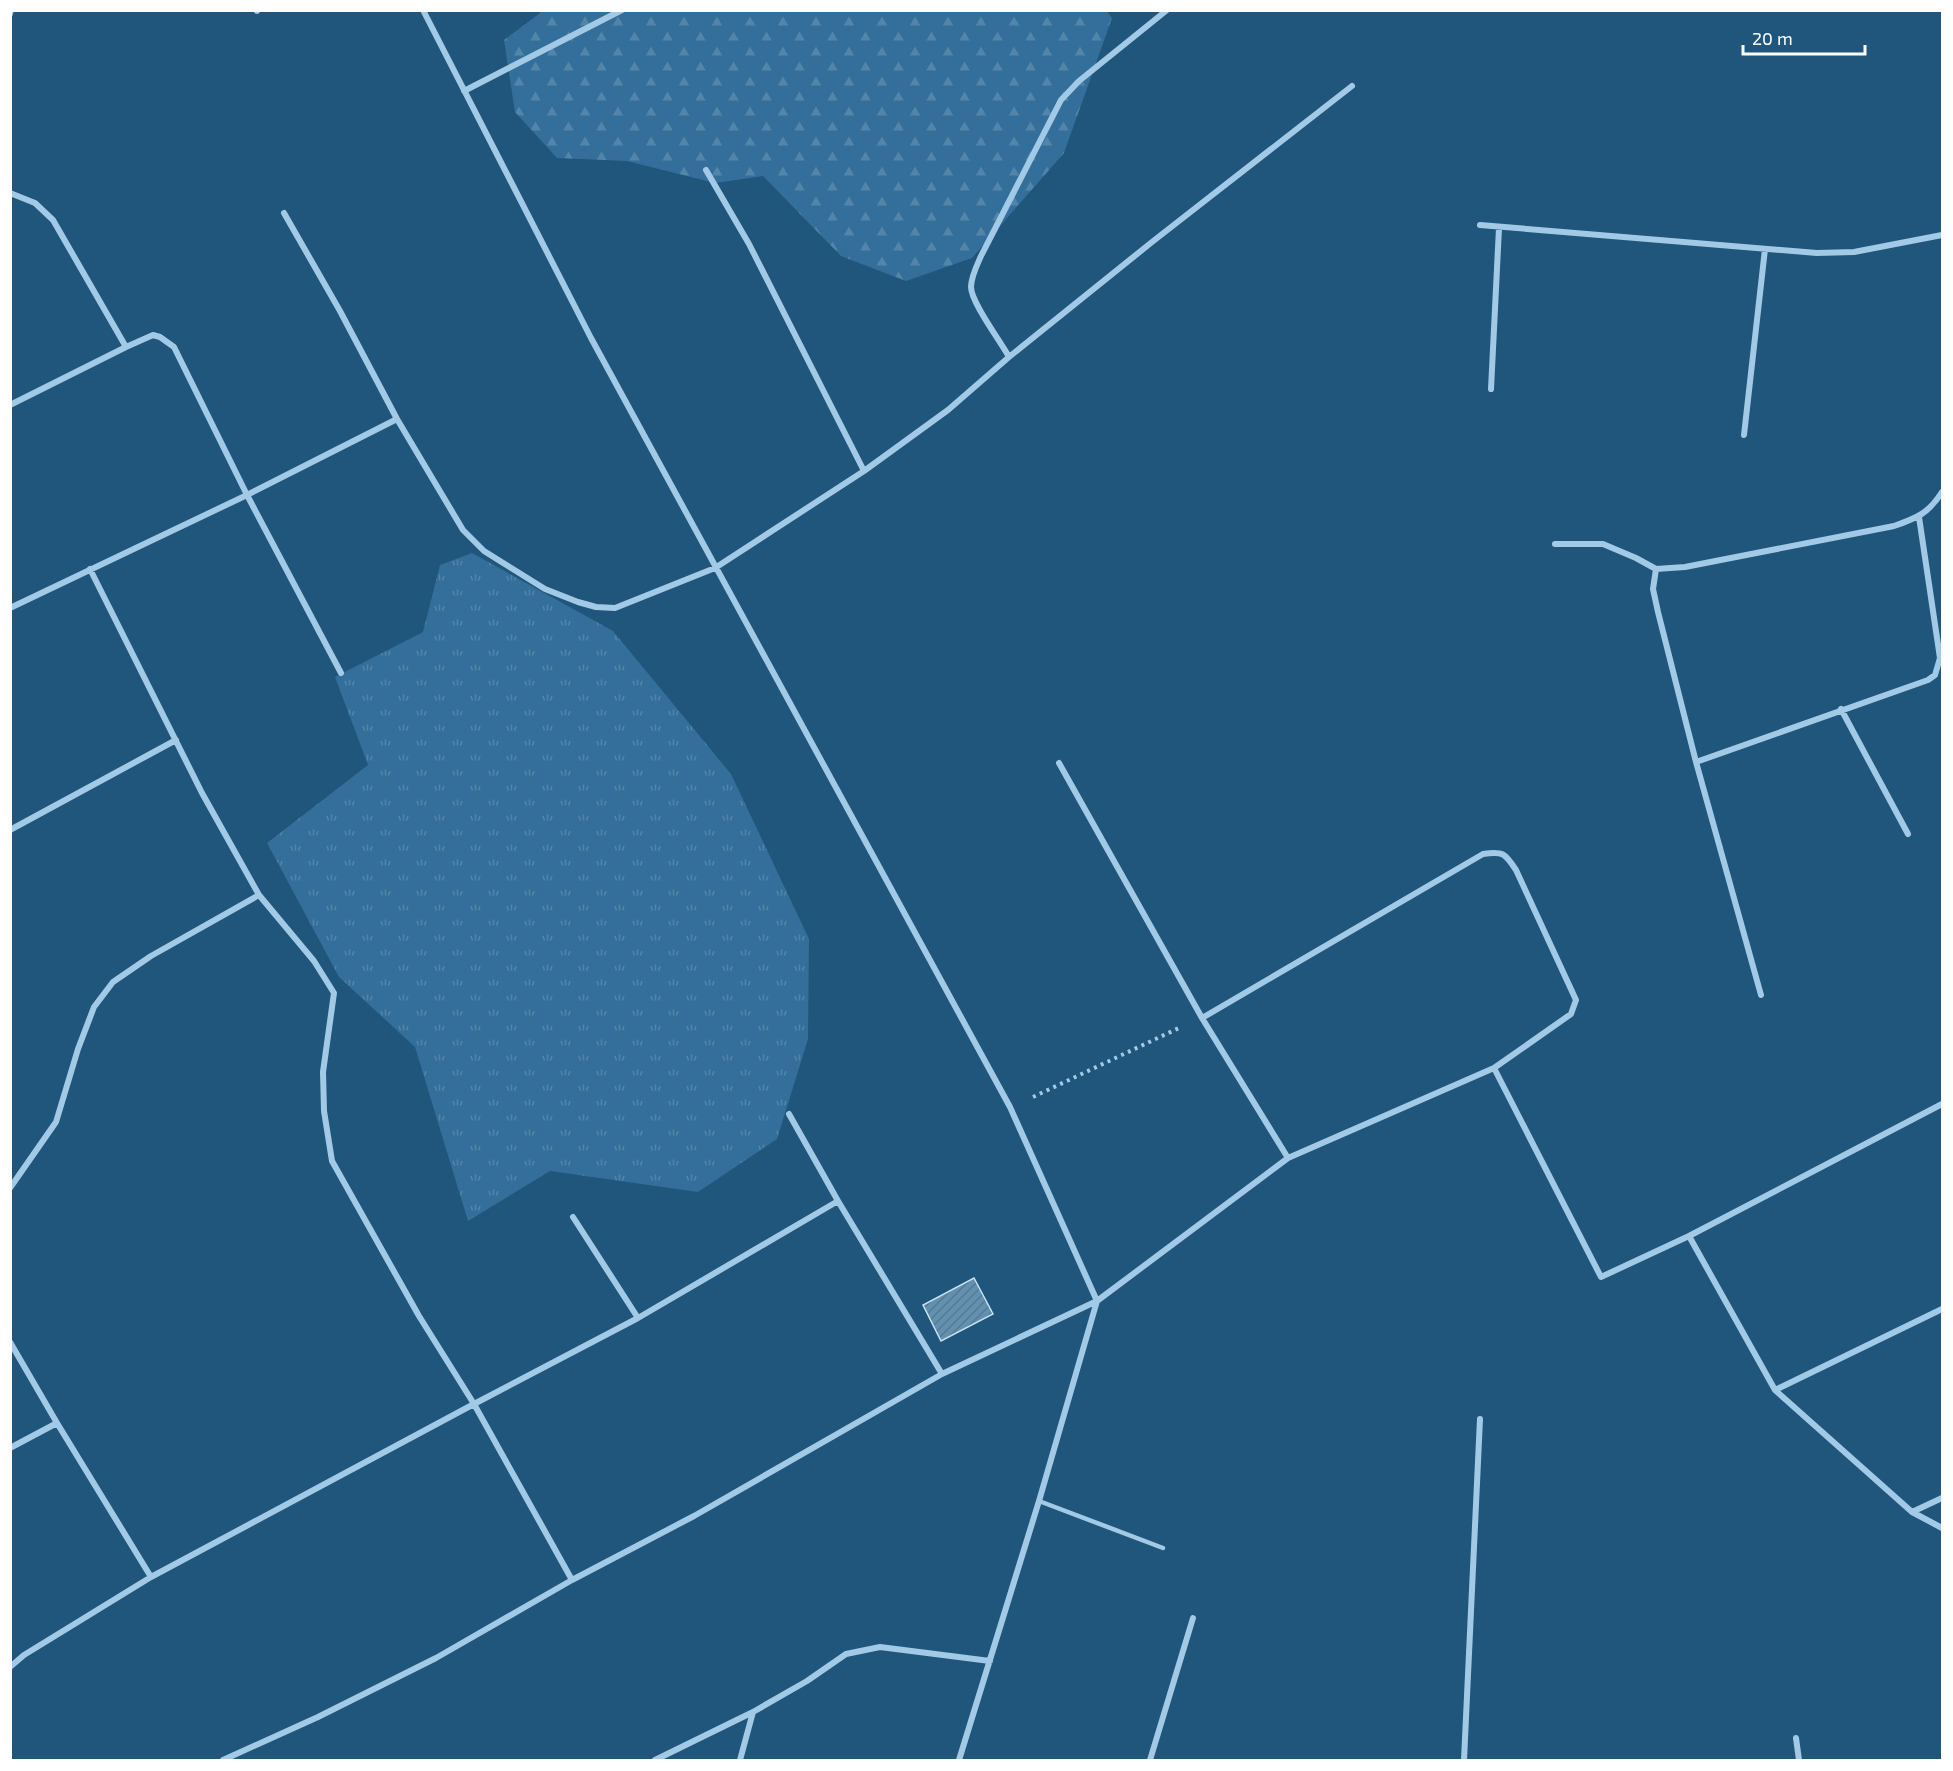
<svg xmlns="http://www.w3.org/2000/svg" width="1953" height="1771" viewBox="0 0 1953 1771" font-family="'Exo 2',sans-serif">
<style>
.grass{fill:url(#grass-tufts)}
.forest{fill:url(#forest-firs)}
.building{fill:url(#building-hatch);stroke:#c6e2f5;stroke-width:1.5}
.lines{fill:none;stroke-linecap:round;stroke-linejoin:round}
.path{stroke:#a2cae6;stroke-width:4;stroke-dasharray:3 4.5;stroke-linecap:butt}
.lane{stroke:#a2cae6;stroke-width:4.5}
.street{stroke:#a2cae6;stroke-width:6}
</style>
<defs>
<pattern id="grass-tufts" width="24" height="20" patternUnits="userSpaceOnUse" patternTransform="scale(1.5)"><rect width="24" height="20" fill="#336f9a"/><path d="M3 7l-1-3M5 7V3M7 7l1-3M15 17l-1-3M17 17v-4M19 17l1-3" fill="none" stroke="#5285a9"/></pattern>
<pattern id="forest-firs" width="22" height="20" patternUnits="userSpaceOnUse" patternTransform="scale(1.5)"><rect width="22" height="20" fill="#336f9a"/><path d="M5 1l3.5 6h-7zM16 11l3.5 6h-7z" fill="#5285a9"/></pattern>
<pattern id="building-hatch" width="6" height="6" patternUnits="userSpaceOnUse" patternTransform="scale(1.5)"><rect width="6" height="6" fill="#6290b1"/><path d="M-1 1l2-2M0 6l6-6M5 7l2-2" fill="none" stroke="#5a788e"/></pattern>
</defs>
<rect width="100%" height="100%" fill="#20557c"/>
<path class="grass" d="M472 553 613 631 731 774 809 939 808 1039 777 1139 698 1192 550 1171 468 1221 415 1047 339 977 267 843 368 765 335 677 423 632 440 565Z"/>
<path class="forest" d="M544 10H1106L1112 18 1064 153 972 258 906 281 841 256 763 176 715 183 627 161 557 158 515 112 504 40Z"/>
<path class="building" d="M974 1278 993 1314 941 1341 923 1305Z"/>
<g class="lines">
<path class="path" d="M1033 1097 1181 1027"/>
<path class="lane" d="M1039 1501 1163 1548"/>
<path class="street" d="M423 10 591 338 1010 1107 1097 1301 1039 1501 959 1760
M257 11V10
M10 14 11 10
M464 91 622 10
M706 170 749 244 864 471
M10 193 35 203 53 220 126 347
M284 213 340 311 397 419 463 530 484 551 545 589 578 602 596 607 615 608 715 568 864 471 948 410 1009 357 1152 242 1352 86
M1480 225 1817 253 1854 252 1942 235
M1009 357C1001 342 971 302 971 287 971 277 977 265 981 256L1061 100 1079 81 1167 10
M1491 389 1499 228
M10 405 126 347 153 335 160 337 174 347 247 495 341 673
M1744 435 1765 249
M1555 544H1603L1636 558 1656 569
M90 569 202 793 259 895 314 961 334 993 323 1072 324 1111 332 1161 419 1316 474 1404 572 1580
M10 608 247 495 397 419
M1841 709 1908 834
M1696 762 1928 680 1935 675 1940 658 1919 517
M1059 763 1202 1018 1288 1158
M10 830 176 740
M1761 995 1696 762 1658 612 1653 589 1656 569 1685 567 1894 526C1917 518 1929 513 1942 492
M1202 1018 1483 854C1503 851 1505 853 1516 870L1576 1000 1571 1014 1494 1068
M789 1114 838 1201
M10 1188 56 1122 78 1049 94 1007 113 982 151 956 259 895
M573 1217 638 1318
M1689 1236 1775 1390 1912 1512 1942 1528
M10 1342 57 1423 151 1577
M1775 1390 1942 1309
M10 1448 57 1423
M1912 1512 1942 1498
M10 1667 24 1655 151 1577 474 1404 638 1318 838 1201 942 1374
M1796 1738 1799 1760
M223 1760 318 1717 436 1658 572 1580 694 1516 942 1374 1097 1301 1288 1158 1494 1068 1601 1277 1689 1236 1942 1104
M655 1760 753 1712 807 1681 846 1654 880 1647 990 1661
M740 1760 753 1712
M1150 1760 1193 1618
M1464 1760 1480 1419"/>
</g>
<rect width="1953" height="1771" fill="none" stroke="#ffffff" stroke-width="24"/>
<path d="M1743 45v9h122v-9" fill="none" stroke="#ffffff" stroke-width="3"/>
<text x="1752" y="45" font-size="18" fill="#ffffff" stroke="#20557c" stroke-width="4.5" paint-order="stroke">20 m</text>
</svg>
